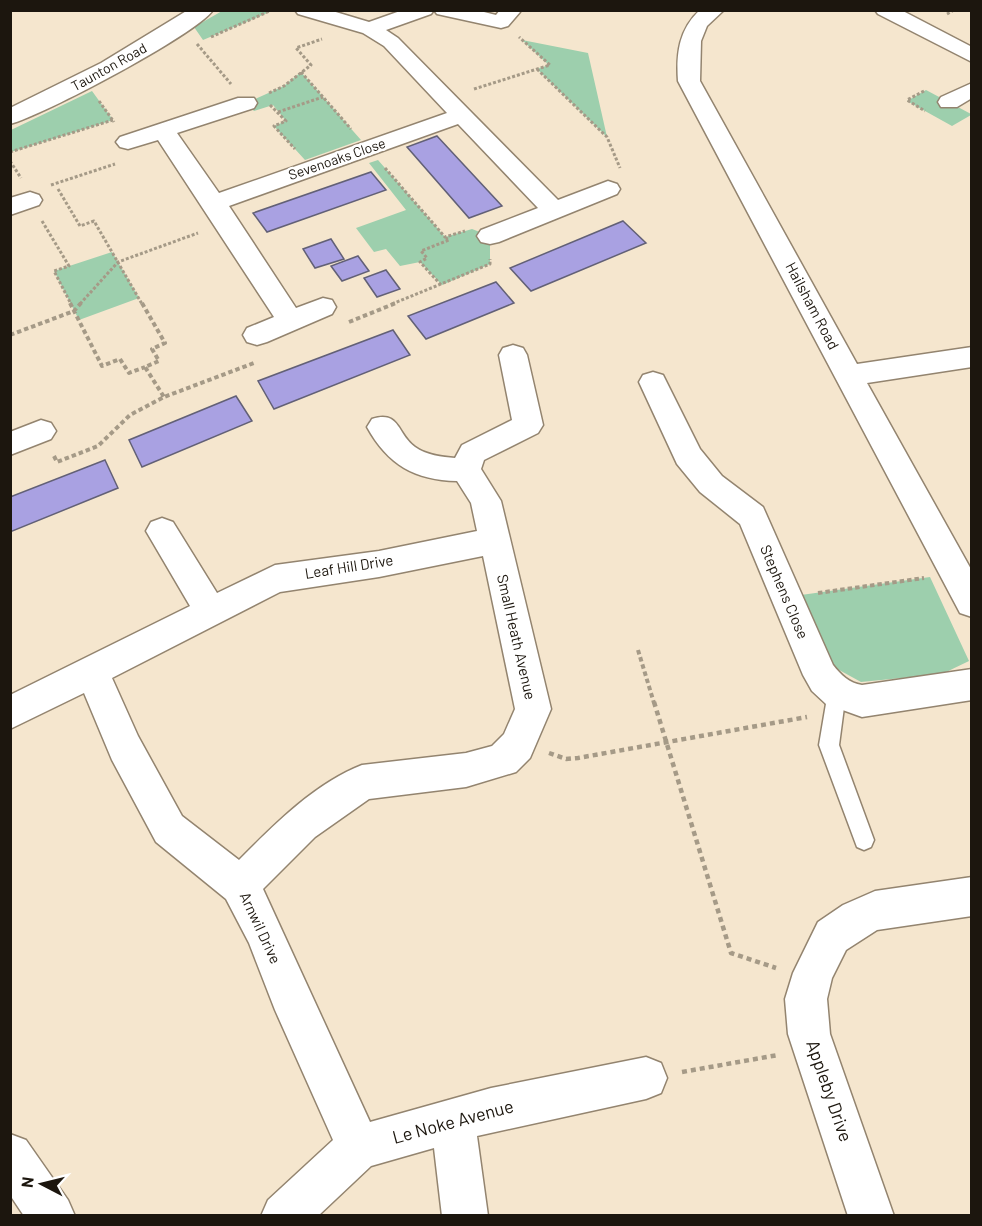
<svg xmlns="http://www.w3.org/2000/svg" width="982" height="1226" viewBox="0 0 982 1226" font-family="Barlow,sans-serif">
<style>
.green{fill:#9dcfad}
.building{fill:#a9a1e2;stroke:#626076;stroke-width:1.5}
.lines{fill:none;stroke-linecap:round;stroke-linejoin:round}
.lane-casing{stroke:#93846f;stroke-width:3}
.street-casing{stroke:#93846f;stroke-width:3}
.path-far2{stroke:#a59a87;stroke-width:3;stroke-dasharray:3 2;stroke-linecap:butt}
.path-far1{stroke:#a59a87;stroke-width:4;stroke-dasharray:4.5 3;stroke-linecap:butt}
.path{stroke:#a59a87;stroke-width:4.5;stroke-dasharray:5 4;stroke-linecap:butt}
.lane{fill:#fff;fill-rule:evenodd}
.street{fill:#fff;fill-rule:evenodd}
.labels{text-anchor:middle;stroke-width:5;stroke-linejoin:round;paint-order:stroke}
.far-street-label{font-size:14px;fill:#1c160e;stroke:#fff}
.street-label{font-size:15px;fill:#1c160e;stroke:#fff}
.near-street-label{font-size:18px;fill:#1c160e;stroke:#fff}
</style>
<rect width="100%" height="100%" fill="#f5e6ce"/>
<path class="green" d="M222 11 272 10V11L203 40 194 27Z
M522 40 588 53 607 137 537 69 549 65Z
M301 72 361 140 305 160 274 126 286 121 273 105 254 111 246 103 284 86Z
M926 90 971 114V115L952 126 907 101Z
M92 91 113 120 11 152V130Z
M378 160 445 237 472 229 490 236V264L442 285 420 262 400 266 386 249 374 252 356 228 406 210 369 163Z
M112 252 139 298 79 320 54 271Z
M930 577 969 661 942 674 861 682 830 665 801 595Z"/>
<path class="building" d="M437 136 502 206 469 218 407 147Z
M371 172 386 190 267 232 253 213Z
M623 221 646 243 531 291 510 268Z
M331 239 344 259 315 268 303 249Z
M358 256 369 271 342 281 331 266Z
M386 270 400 289 377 297 364 278Z
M496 282 514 303 426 339 408 316Z
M393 330 410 355 274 409 258 381Z
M236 396 252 421 142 467 129 440Z
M105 460 118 488 10 532V497Z"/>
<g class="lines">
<defs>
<path id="lane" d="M837 683 844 686 846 692 839 745 874 840 871 847 864 850 857 847 819 745 828 692 830 686Z"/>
<path id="street" d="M188 10H213C197 34 42 116 10 124V108L101 63Z
M295 10H329L369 22 403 10H434L431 14 386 30 398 38 558 200 608 181 617 184 620 189 617 194 499 242 490 244 481 242 477 236 481 230 538 208 458 124 229 206 296 308 323 298 332 300 336 307 332 314 267 342 257 345 247 342 243 335 247 328 274 317 158 140 128 149 120 147 116 142 120 137 238 98H254L257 103 254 108 177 133 219 193 447 113 384 46 363 33 298 14Z
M434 10H476L496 15 500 10 520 12 508 26 501 28 437 14Z
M700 10H724L707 26 701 41 700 81 857 364 972 347V367L867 383 972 571V617L960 613 678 81C676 54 679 29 700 10Z
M875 10H901L972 47V62L878 14Z
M972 83V98L957 107H941L938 102 941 97Z
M30 192 39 195 42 200 39 205 10 215V198Z
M513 345 523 348 527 355 543 425 538 433 484 460 481 469 501 501 551 709 530 758 516 772 466 787 369 799 315 837 263 889 370 1122 491 1088 646 1057 661 1063 667 1078 661 1093 646 1099 477 1136 488 1216H442L434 1148 371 1166 318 1216H261L268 1200 333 1140 275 1010 249 943 226 899 156 842 112 760 84 693 10 729V695L190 606 146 531 151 522 162 518 173 522 217 593 275 565 379 551 477 531 471 503 457 481C415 480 388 465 367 427L372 419C400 410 397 434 415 447 426 455 442 457 455 458L462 445 512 420 499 355 503 348ZM483 556 515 709 504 734 492 746 466 753 362 765C314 784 275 824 239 860L182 816 138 736 112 678 280 592 379 577Z
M653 372 663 375 700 449 722 476 763 507 833 665C841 675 849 683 862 685L972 669V700L862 717 826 704 812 691 803 675 740 524 700 492 677 464 639 382 643 375Z
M41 420 51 423 56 431 51 439 10 455V432Z
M972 877V916L877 930 846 950 832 978 827 999 830 1034 894 1216H848L788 1034 785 999 793 973 818 922 843 905 875 891Z
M10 1134 26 1140 68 1200 75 1216H24L10 1195Z"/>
</defs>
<use href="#lane" class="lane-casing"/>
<use href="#street" class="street-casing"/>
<path class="path-far2" d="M947 14 954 10
M211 37 272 10
M197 44 231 84
M537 69 607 137 620 168
M301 72 351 129
M474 89 550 65 519 37
M924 91 907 100 925 111
M269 93 284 86 311 65 296 48 322 39
M99 101 114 122
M270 105 286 121 274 126 295 149
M278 112 323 97
M10 152 113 120
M10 161 21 178
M385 168 445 237 465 231
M51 185 115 164
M58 189 80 226 94 221 142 304
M42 221 69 266 54 271 71 304
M441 285 420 262 427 258 421 251 449 240 446 238
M80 304 118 262 198 233
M392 304 490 264V259"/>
<path class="path-far1" d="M70 303 102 366 120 359 129 373 145 367
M142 303 165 343 152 349 159 361 145 367 164 397
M349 322 396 303
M10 335 74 311 81 303
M54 456 57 462 98 446 130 415 164 397 254 363
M818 593 924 578
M638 650 654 703"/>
<path class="path" d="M654 702 731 953 776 968
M549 753 566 759 578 758 807 717
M682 1072 778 1055"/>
<use href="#lane" class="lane"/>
<use href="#street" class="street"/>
</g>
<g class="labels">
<g class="far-street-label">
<text transform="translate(109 67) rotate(-29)" y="5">Taunton Road</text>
<text transform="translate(337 159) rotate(-19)" y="5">Sevenoaks Close</text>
</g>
<g class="street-label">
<text transform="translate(812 306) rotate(62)" y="5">Hailsham Road</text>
<text transform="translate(349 567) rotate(-9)" y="5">Leaf Hill Drive</text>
<text transform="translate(784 592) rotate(67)" y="5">Stephens Close</text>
<text transform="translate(516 637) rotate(77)" y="5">Small Heath Avenue</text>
<text transform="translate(260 928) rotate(65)" y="5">Arnwil Drive</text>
</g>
<g class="near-street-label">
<text transform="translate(829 1091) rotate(71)" y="6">Appleby Drive</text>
<text transform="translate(453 1122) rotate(-15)" y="6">Le Noke Avenue</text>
</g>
</g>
<rect width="982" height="1226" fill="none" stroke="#1c160e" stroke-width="24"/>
<g transform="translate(42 1184) rotate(277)" stroke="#ffffff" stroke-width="4.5" paint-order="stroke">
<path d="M0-4.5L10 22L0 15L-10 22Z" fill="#1c160e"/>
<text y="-9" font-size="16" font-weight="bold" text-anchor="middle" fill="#1c160e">N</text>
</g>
</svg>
